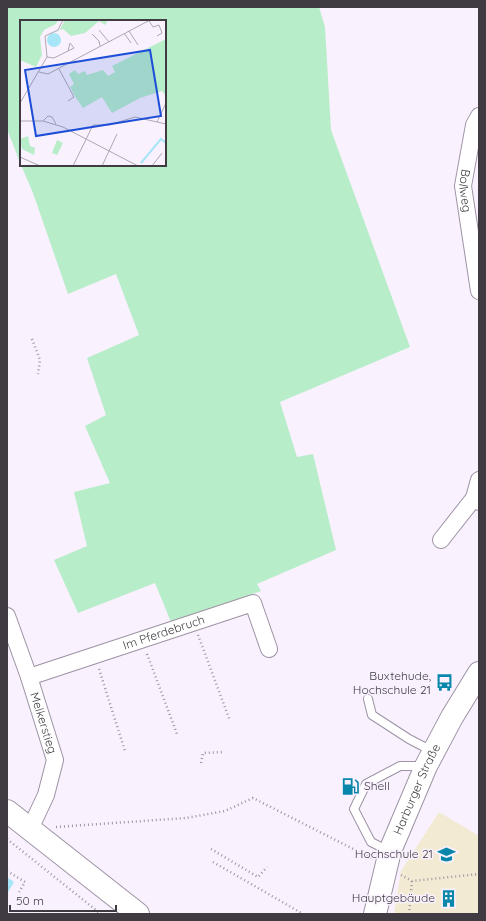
<svg xmlns="http://www.w3.org/2000/svg" width="486" height="921" viewBox="0 0 486 921" font-family="Quicksand,sans-serif">
<style>
.education{fill:#f3ead4}
.green{fill:#b8edc9}
.water{fill:#a6e6f8}
.lines{fill:none;stroke-linecap:round;stroke-linejoin:round}
.lane-casing{stroke:#9e92a4;stroke-width:10}
.street-casing{stroke:#9e92a4;stroke-width:18}
.secondary-casing{stroke:#9e92a4;stroke-width:24}
.path{stroke:#9c959f;stroke-width:2.5;stroke-dasharray:1 3;stroke-linecap:butt}
.lane{stroke:#fff;stroke-width:8}
.street{stroke:#fff;stroke-width:16}
.secondary{stroke:#fff;stroke-width:22}
.labels{text-anchor:middle;stroke-width:3;stroke-linejoin:round;paint-order:stroke}
.street-label{font-size:12px;fill:#403b42;stroke:#f9f1fd}
.poi-label{font-size:12px;fill:#403b42;stroke:#f9f1fd;text-anchor:end}
.inset-river{fill:none;stroke:#a6e6f8;stroke-width:2}
.inset-road{fill:none;stroke:#afa8b2;stroke-width:1}
.view{fill:#1d4ed8;fill-opacity:0.15;stroke:#1d4ed8;stroke-width:2}
.inset-edge{fill:none;stroke:#403b42;stroke-width:2}
</style>
<rect width="100%" height="100%" fill="#f9f1fd"/>
<path class="education" d="M439 812 479 836V914H394L401 871Z"/>
<path class="green" d="M7 7H319L325 27 331 130 410 347 280 402 297 457 313 454 336 550 257 584 261 591 171 622 155 583 78 613 54 560 87 546 74 492 110 483 85 426 106 415 87 358 139 335 116 274 68 294 33 193 21 165H165V21H21V165L7 129Z"/>
<path class="water" d="M7 877 14 882 7 894Z"/>
<g class="lines">
<defs>
<path id="lane" d="M368 699 372 715 409 739 432 751
M389 851 371 842 354 809 366 784 400 766H425"/>
<g id="street">
<path id="s1" d="M479 116 474 125 463 186 479 291"/>
<path d="M479 480 474 498 479 502"/>
<path d="M441 540 474 498"/>
<path id="s2" d="M7 616 29 677 55 760 46 795 30 829"/>
<path id="s3" d="M29 677 253 603 269 649"/>
</g>
<g id="secondary">
<path d="M7 811 138 914"/>
<path id="s4" d="M375 914 390 851 426 766 452 717 479 673"/>
</g>
</defs>
<use href="#lane" class="lane-casing"/>
<use href="#street" class="street-casing"/>
<use href="#secondary" class="secondary-casing"/>
<path class="path" d="M32 339 40 360 38 374
M198 635 230 721
M147 654 177 734
M99 669 125 751
M201 763 203 753 224 752
M56 827 186 818 225 811 253 798 371 858
M7 839 101 914
M211 849 258 877 267 867
M213 862 303 914
M7 871 25 882 19 892
M401 875 412 881 479 874
M7 888 8 886
M409 914 412 881"/>
<use href="#lane" class="lane"/>
<use href="#street" class="street"/>
<use href="#secondary" class="secondary"/>
</g>
<defs>
<symbol id="bus-bare" viewBox="-9 -9 18 18"><path d="M-5-6H5V4H4V6H2V4H-2V6H-4V4H-5ZM-3.5-4V0h7V-4ZM-3.5 1.2v1.5H-2V1.2ZM2 1.2v1.5H3.5V1.2Z" fill="#0887aa" stroke="#f9f1fd" stroke-width="2.5" paint-order="stroke"/></symbol>
<symbol id="fuel-bare" viewBox="-9 -9 18 18"><path d="M-5.5-6h7V0h2V4h1.3V-2.5L3-4.5l.8-.8L6-3V5H2.5V1h-1V6h-7ZM-4.2-4.7v3.2H.2V-4.7Z" fill="#0887aa" stroke="#f9f1fd" stroke-width="2.5" paint-order="stroke"/></symbol>
<symbol id="university-bare" viewBox="-9 -9 18 18"><path d="M0-5L7-2L0 1L-7-2ZM-4 1L0 2.5L4 1V4Q0 6-4 4Z" fill="#0887aa" stroke="#f9f1fd" stroke-width="2.5" paint-order="stroke"/></symbol>
<symbol id="building-bare" viewBox="-9 -9 18 18"><path d="M-4-6H4V6H1V3H-1V6H-4ZM-2.5-4.3h1.7v1.8h-1.7ZM.8-4.3h1.7v1.8H.8ZM-2.5-1h1.7V.8h-1.7ZM.8-1h1.7V.8H.8Z" fill="#0887aa" stroke="#f9f1fd" stroke-width="2.5" paint-order="stroke"/></symbol>
</defs>
<g fill-rule="evenodd">
<use href="#bus-bare" x="432" y="670" width="25" height="25"/>
<use href="#fuel-bare" x="338" y="774" width="25" height="25"/>
<use href="#university-bare" x="434" y="842" width="25" height="25"/>
<use href="#building-bare" x="436" y="886" width="25" height="25"/>
</g>
<g class="labels">
<g class="street-label">
<text dy="4" stroke="none"><textPath href="#s1" startOffset="77">Bollweg</textPath></text>
<text dy="4" stroke="none"><textPath href="#s3" startOffset="142">Im Pferdebruch</textPath></text>
<text dy="4" stroke="none"><textPath href="#s2" startOffset="113">Melkerstieg</textPath></text>
<text dy="4" stroke="none"><textPath href="#s4" startOffset="132">Harburger Straße</textPath></text>
</g>
<g class="poi-label">
<text x="431" y="680">Buxtehude,<tspan x="431" dy="14">Hochschule 21</tspan></text>
<text x="364" y="790" text-anchor="start">Shell</text>
<text x="433" y="858">Hochschule 21</text>
<text x="435" y="902">Hauptgebäude</text>
</g>
</g>
<g transform="translate(20 20)">
<rect width="146" height="146" fill="#f9f1fd"/>
<path d="M0 0H38L36 4 24 10 20 17 22 35 16 47 0 40ZM45 0H88L85 5 79 1 65 13 51 16 43 9 30 14 39 11ZM146 19V76L142 71 120 78 92 93 82 77 63 88 56 78 50 67 54 64 49 54 55 50 58 54 65 51 67 55 83 50 88 56 95 52 92 46ZM8 116 10 126 15 128 14 135 2 129 0 119ZM37 120 43 123 37 135 32 133Z" fill="#b8edc9"/>
<path d="M27 20a7 7 0 1 1 14 0a7 7 0 1 1-14 0Z" fill="#a6e6f8"/>
<path class="inset-river" d="M121 143 141 119 146 123"/>
<path class="inset-road" d="M129 1 133 7 139 5 142 13 137 16M79 10 89 22M109 11 118 25M104 13 111 23M72 14 79 21 80 26M27 37 34 38 54 28 50 23 48 31M39 49 54 77 48 81M19 52 28 54 130 0M0 83 27 37 25 16 38 10 43 0M0 101H23L43 107 118 146M23 101 28 96 32 97 36 104M137 102 146 83M0 137 20 146M53 146 73 105H89L115 97 146 104M82 146 97 114M132 146 142 133"/>
<path class="view" d="M130 30 141 96 16 116 5 50Z"/>
<rect width="146" height="146" class="inset-edge"/>
</g>
<rect width="486" height="921" fill="none" stroke="#403b42" stroke-width="16"/>
<path d="M10 905v6h106v-6" fill="none" stroke="#403b42" stroke-width="2"/>
<text x="16" y="905" font-size="12" fill="#403b42" stroke="#f9f1fd" stroke-width="3" paint-order="stroke">50 m</text>
</svg>
